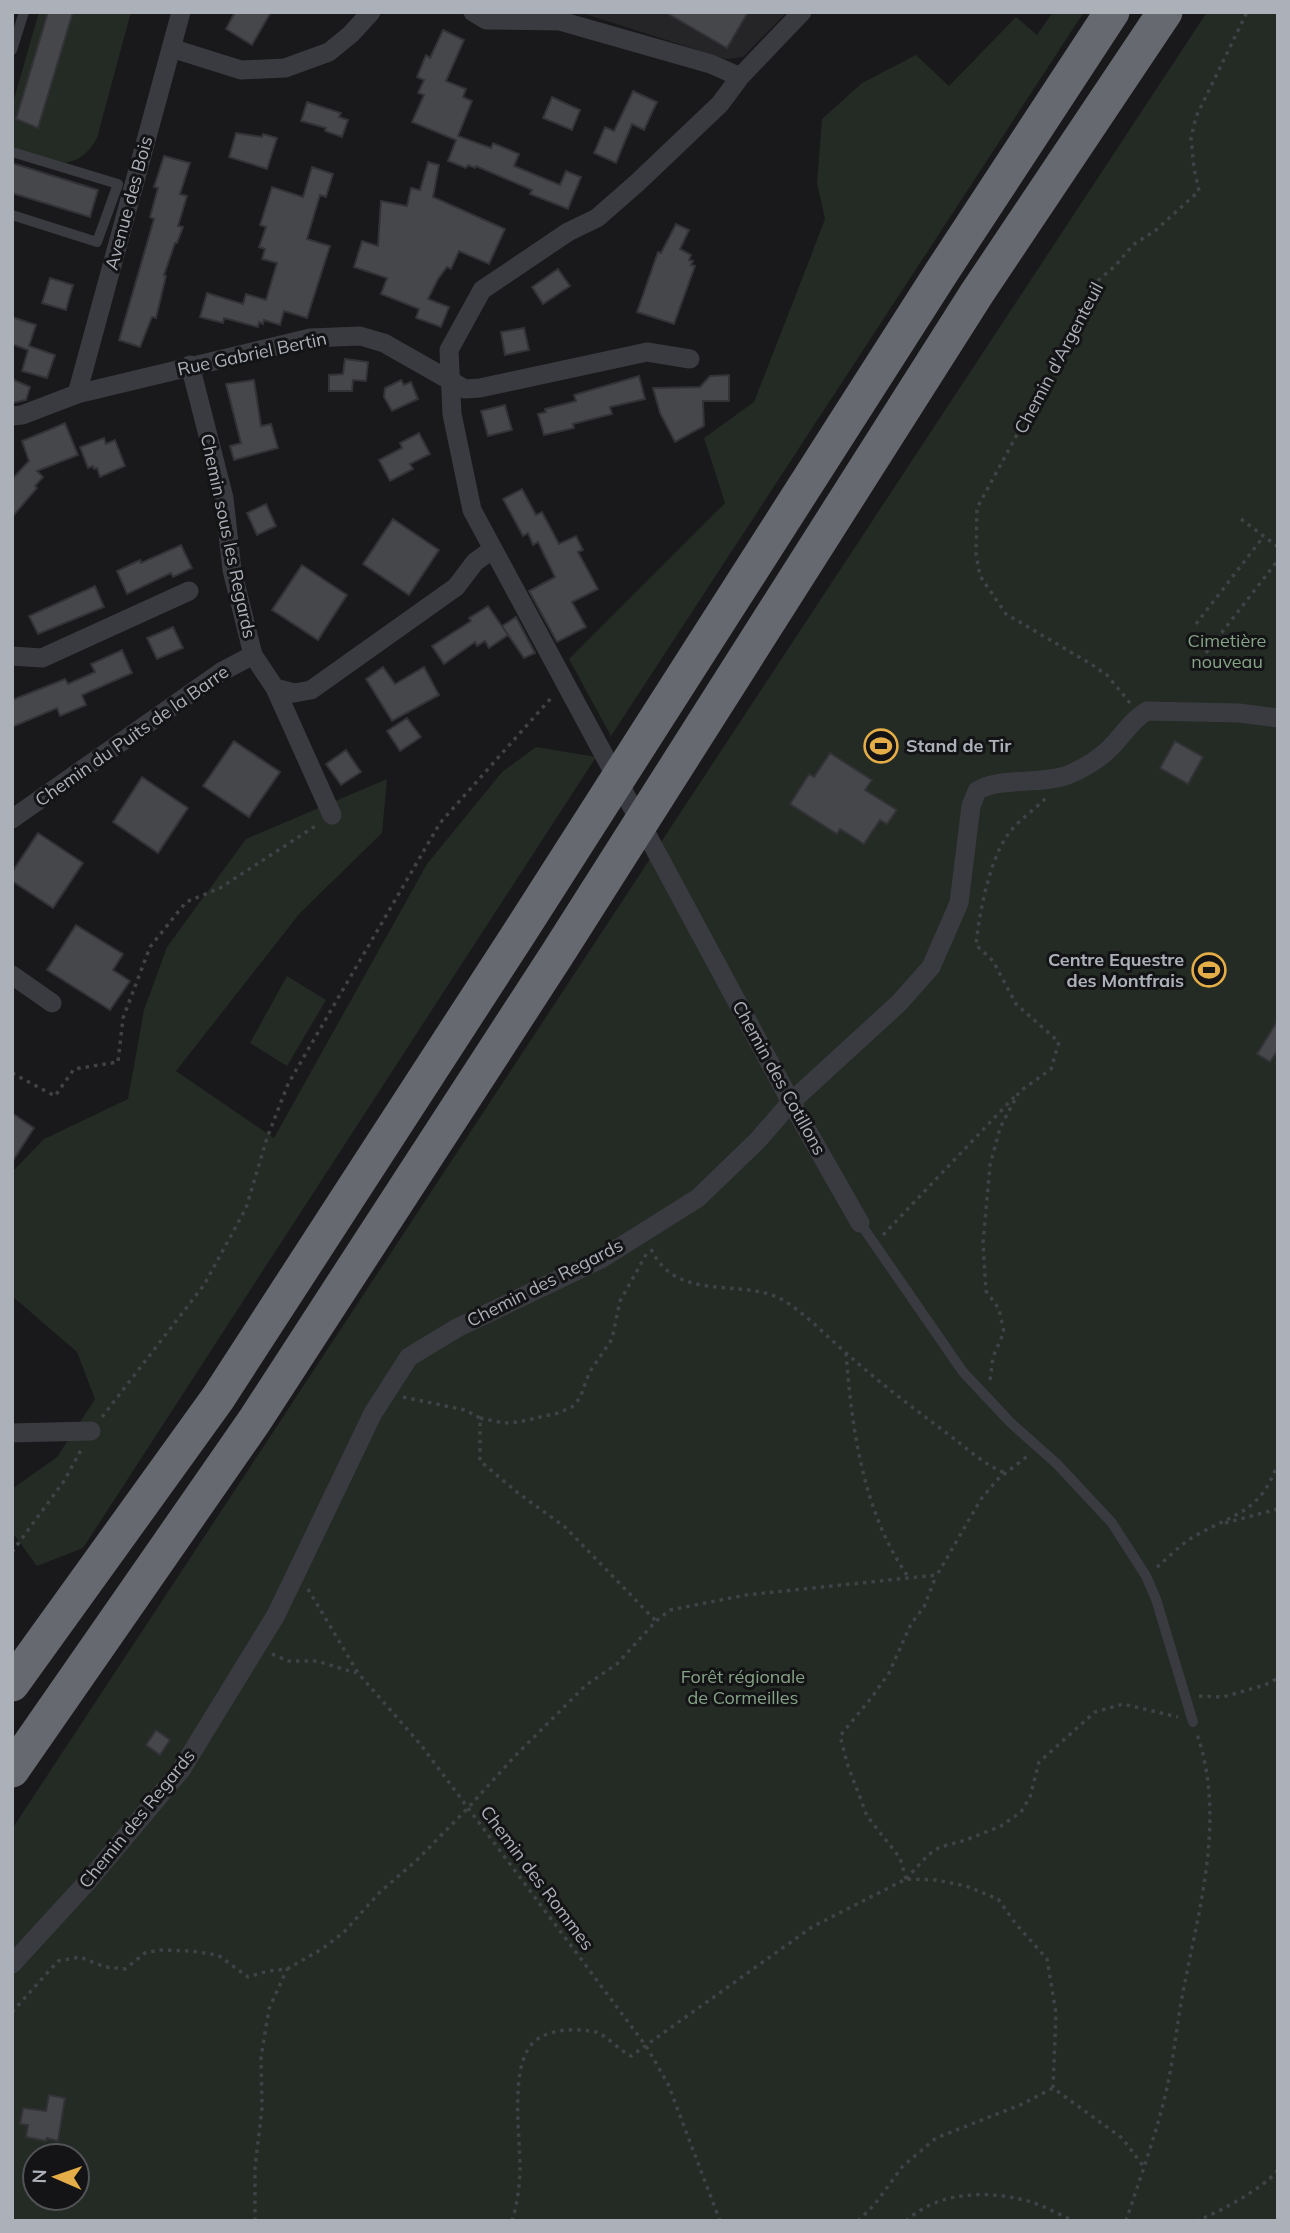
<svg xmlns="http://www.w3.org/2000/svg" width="1290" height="2233" viewBox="0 0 1290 2233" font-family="Mulish,sans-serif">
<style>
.built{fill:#252528}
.green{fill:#232b24;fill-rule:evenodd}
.building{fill:#46474b;stroke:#333337;stroke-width:2}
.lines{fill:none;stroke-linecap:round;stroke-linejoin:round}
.path{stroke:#404246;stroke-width:3.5;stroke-dasharray:3.5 5;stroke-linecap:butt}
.lane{stroke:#3a3b40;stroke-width:10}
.street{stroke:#3a3b40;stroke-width:19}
.highway{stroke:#676970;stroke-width:35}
.labels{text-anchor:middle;stroke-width:6;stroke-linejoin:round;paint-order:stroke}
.street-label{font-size:18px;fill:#acb1b9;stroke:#141416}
.park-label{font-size:18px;fill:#85a386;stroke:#141416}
.poi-label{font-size:18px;font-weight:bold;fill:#acb1b9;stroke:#141416;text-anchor:start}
</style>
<rect width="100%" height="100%" fill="#19191b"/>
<path class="built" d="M579 12H787L743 57 726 59Z"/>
<path class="green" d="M39 12H131L97 138C76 176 46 162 12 152V106Z
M1053 12H1084L611 736 569 659 725 503 704 438 754 402 809 261 825 219 817 183 822 119 862 83 916 55 949 86 1016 17 1037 35Z
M1207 12H1278V2221H12V1829ZM35 2156H77V2198H35Z
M536 747 596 757 83 1548 37 1566 15 1536 12 1537V1489L57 1457 95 1399 77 1352 12 1296V1172L44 1139 128 1099 144 1010 167 947 246 839 387 779 382 833 300 913 176 1071 274 1138 427 864 502 772Z
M287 976 326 1000 287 1066 250 1043Z"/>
<path class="building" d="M48 12H73L38 128 16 119Z
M235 12H271L252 45 226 29Z
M665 12H748L727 48Z
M443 30 464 40 446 81 466 89 463 97 472 101 458 136 491 148 493 143 519 154 514 166 560 185 566 171 581 177 568 209 530 194 532 190 476 166 475 168 468 165 466 168 448 161 456 140 412 122 424 95 418 93 424 80 417 77 426 55 430 58Z
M633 91 657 102 644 130 632 124 616 163 594 153 605 127 614 131Z
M552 97 580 110 572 130 543 118Z
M307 102 341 113 339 117 348 120 342 137 325 131 326 128 301 121Z
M236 133 262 137 263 134 277 138 267 169 229 157Z
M164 156 190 163 180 194 187 196 178 226 183 227 177 243H175L164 275 166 276 156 318 152 317 140 347 119 340 154 219 150 217 158 188 154 187Z
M428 162 439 165 433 197 505 229 489 264 459 251 451 269 447 267 438 279 428 299 449 307 441 327 416 318 419 309 381 294 387 278 354 267 362 241 378 246 381 201 407 206 411 188 420 190Z
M12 163 98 190 90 217 12 193Z
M312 167 333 174 326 197 320 195 307 239 330 246 307 318 284 311 280 325 264 320 263 324 259 322 258 327 224 318 223 323 200 317 207 293 243 304 246 294 266 300 277 263 262 259 265 249 259 247 266 227 260 225 272 187 303 197Z
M676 224 689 230 680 249 691 255 689 260 693 261 691 265 695 266 674 324 637 312 658 252 661 253Z
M558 269 570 286 543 304 532 287Z
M50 278 73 285 66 310 42 303Z
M12 317 36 325 29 346 55 355 47 378 22 371 28 350 12 344Z
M524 328 529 350 505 355 501 332Z
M345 359 368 362 366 381 353 380 352 391H329V375L343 374Z
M729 375V401H703L704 426 675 442 660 413 653 388 700 387 710 376Z
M639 376 645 399 610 407 612 414 573 424 574 428 544 435 538 414 546 412 545 409 576 401 574 395Z
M12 379 30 387 26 400 12 403Z
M254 380 261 426 271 424 278 448 234 460 230 446 241 443 226 384Z
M401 380 404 385 411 382 418 399 392 411 384 397 385 388Z
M505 405 512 430 488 436 481 411Z
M65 423 78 455 37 471 43 477 35 486 37 488 12 517V479L29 461 22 441Z
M419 433 430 454 410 464 413 469 390 481 379 460 402 448 400 443Z
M104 438 106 444 115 440 125 466 100 477 97 468 94 469 93 466 88 468 80 447Z
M522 489 536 515 542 512 559 544 576 536 583 550 578 552 598 589 572 602 586 627 557 642 529 591 555 577 538 542 533 545 528 533 523 536 503 499Z
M266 504 276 526 257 535 247 513Z
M393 519 439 550 409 595 363 564Z
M181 545 192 568 173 577 171 573 127 594 117 571 140 560 141 563Z
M302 565 347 595 318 640 272 610Z
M95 586 104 607 38 634 29 616Z
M488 606 508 635 489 648 485 641 477 646 475 642 444 664 432 646 471 621 469 618Z
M516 617 535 653 524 658 502 626Z
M173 627 183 648 157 659 147 638Z
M122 650 132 673 82 695 86 705 60 716 57 708 12 727V700L65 679 68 684 95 672 91 664Z
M383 667 395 684 424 667 439 695 392 721 366 679Z
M407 718 421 737 400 751 387 731Z
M234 741 280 772 249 817 203 786Z
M1175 741 1203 757 1188 784 1160 768Z
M346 750 361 772 341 785 326 764Z
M830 753 872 780 865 790 897 810 887 824 880 820 864 844 840 829 837 834 790 804 809 774 814 777Z
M142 777 188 808 158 853 113 822Z
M38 833 83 863 53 908 12 881V872Z
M76 925 123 954 113 970 130 981 110 1010 47 970Z
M1278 1020V1050L1270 1062 1257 1054Z
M12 1113 34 1128 12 1162Z
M156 1730 170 1740 160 1755 146 1745Z
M49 2095 65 2098 58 2141 47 2138 46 2141 26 2137 28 2125 20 2124 23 2108 46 2111Z"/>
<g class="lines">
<path class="path" d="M1241 519 1278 547
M1196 624 1264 536
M1206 653 1278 560
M1130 703 1107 675 1091 664 1006 614 980 576 976 554 977 508 1025 420 1036 406 1053 362 1094 284 1115 266 1133 245 1156 230 1199 191 1194 168 1191 138 1196 117 1247 12
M12 1073 55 1096 74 1069 118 1062 123 1018 150 947 186 902 220 888 317 825
M883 1235 1015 1096
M651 1249C677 1304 742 1277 783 1300 806 1314 824 1334 844 1351 877 1381 913 1408 948 1434 968 1449 983 1464 1005 1473
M846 1353C852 1430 863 1513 909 1578
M990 1380 993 1357 1004 1332 999 1309 986 1291 983 1243 990 1165 1000 1128 1019 1092 1051 1069 1059 1042 1016 1004 993 961 976 945C979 914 989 862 1007 836 1016 822 1034 810 1046 798
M403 1397 465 1410 480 1418V1461L518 1493 565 1527 656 1621
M102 1417 204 1285 246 1208 267 1138 288 1084 440 823 552 697
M480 1418 504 1423 519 1422 558 1413 572 1407 580 1398 589 1373 612 1339 620 1301 647 1253
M1225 1523 1278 1509
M12 1552 64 1481 81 1450
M1157 1567C1169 1557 1181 1544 1195 1536 1237 1512 1260 1513 1278 1463
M308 1589 358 1673 421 1745 646 2046 668 2084 720 2221
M272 1654 288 1661H317L356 1673
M1199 1696 1223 1697 1265 1685 1278 1678
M906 1879 928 1855 940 1847 966 1840 1001 1826 1021 1812 1030 1797 1039 1762 1095 1712 1123 1704 1178 1717
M906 1879 900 1858 867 1816 848 1766 840 1736 872 1697 889 1673 911 1624 924 1607 936 1576
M12 2012 58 1961 80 1957 105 1967 125 1969 145 1953 160 1950 191 1951 218 1955 248 1977 268 1971 287 1969 322 1949 344 1932 380 1892 417 1860 467 1809 515 1756 586 1685 617 1664 656 1621 670 1610 746 1595 937 1575 981 1499 998 1479 1029 1455
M255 2221V2168L262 2108 261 2057 269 2009 287 1969
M512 2221C517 2206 520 2184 520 2168 520 2136 510 2071 531 2045 545 2028 576 2028 596 2032 605 2034 620 2051 631 2056L812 1927 906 1879 936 1880 966 1886 998 1899 1016 1924 1047 1959 1056 2013 1053 2088 1122 2138 1144 2167
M858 2221 875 2204 902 2167 936 2138 1020 2105 1053 2088
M906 2221C938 2192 983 2190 1024 2200 1041 2204 1058 2214 1074 2221
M1126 2221C1141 2175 1158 2130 1168 2083 1175 2049 1178 2015 1185 1982 1201 1901 1225 1815 1197 1734
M1196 2221C1218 2213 1264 2188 1278 2170"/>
<path class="lane" d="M12 50 24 12
M12 152 118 184 97 242 12 215
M860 1223 963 1372 1011 1423 1057 1464 1112 1523 1146 1576 1156 1599 1193 1722"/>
<path class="street" d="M473 12 486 20 560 21 711 64 740 77
M802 12 740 77 720 104 637 183 597 218 568 232 482 290 449 350 452 414 472 510 791 1102 860 1223
M171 48 241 70 285 68 329 52 351 34 371 12
M190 365 224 498 232 570 253 655 275 688 332 815
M77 394 181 12
M12 416 22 415 77 394 310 338 360 336 384 343 465 389 480 388 647 352 690 359
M12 656 42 658 189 591
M275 688 294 693 311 690 456 587 475 562 493 549
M12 819 221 672 253 655
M12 975 52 1003
M12 1433 91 1431
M12 1964 89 1880 181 1770 276 1615 373 1413 409 1357 457 1328 601 1259 698 1198 758 1140 791 1102 899 1003 931 967 959 903 971 806 977 791C997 777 1040 785 1068 775 1082 769 1098 760 1109 749 1122 737 1131 720 1147 711L1239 713 1278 718"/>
<path class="highway" d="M12 1684 218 1398 518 935 941 273 1112 12
M12 1770 255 1420 558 953 977 293 1165 12"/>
</g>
<defs>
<symbol id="stadium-ring" viewBox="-11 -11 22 22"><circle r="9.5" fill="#141416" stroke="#e4ad47" stroke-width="1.5"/><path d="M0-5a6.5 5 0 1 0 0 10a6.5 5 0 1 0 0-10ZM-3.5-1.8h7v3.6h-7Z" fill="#e4ad47"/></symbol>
</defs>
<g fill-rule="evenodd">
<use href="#stadium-ring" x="862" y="727" width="38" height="38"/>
<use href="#stadium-ring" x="1190" y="951" width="38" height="38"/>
</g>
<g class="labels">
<g class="street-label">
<text transform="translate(129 203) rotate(-75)" y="6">Avenue des Bois</text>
<text transform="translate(252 354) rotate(-12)" y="6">Rue Gabriel Bertin</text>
<text transform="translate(1059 358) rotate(-62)" y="6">Chemin d'Argenteuil</text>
<text transform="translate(228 536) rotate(78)" y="6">Chemin sous les Regards</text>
<text transform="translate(132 736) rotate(-35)" y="6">Chemin du Puits de la Barre</text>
<text transform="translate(779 1078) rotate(61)" y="6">Chemin des Cotillons</text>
<text transform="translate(545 1283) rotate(-27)" y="6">Chemin des Regards</text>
<text transform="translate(137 1819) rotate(-51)" y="6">Chemin des Regards</text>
<text transform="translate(537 1878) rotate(53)" y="6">Chemin des Rommes</text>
</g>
<g class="park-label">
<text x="1227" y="647">Cimetière<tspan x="1227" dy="21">nouveau</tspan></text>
<text x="743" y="1683">Forêt régionale<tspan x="743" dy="21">de Cormeilles</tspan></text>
</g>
<g class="poi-label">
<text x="906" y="752">Stand de Tir</text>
<text x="1184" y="966" text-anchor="end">Centre Equestre<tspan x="1184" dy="21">des Montfrais</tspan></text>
</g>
</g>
<rect width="1290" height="2233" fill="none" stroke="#acb1b9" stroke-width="28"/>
<g transform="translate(56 2177) rotate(272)"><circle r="33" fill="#141416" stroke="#515357" stroke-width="2"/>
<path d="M0-5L12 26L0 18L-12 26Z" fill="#e4ad47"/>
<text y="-10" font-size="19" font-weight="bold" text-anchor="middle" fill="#acb1b9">N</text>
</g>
</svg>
